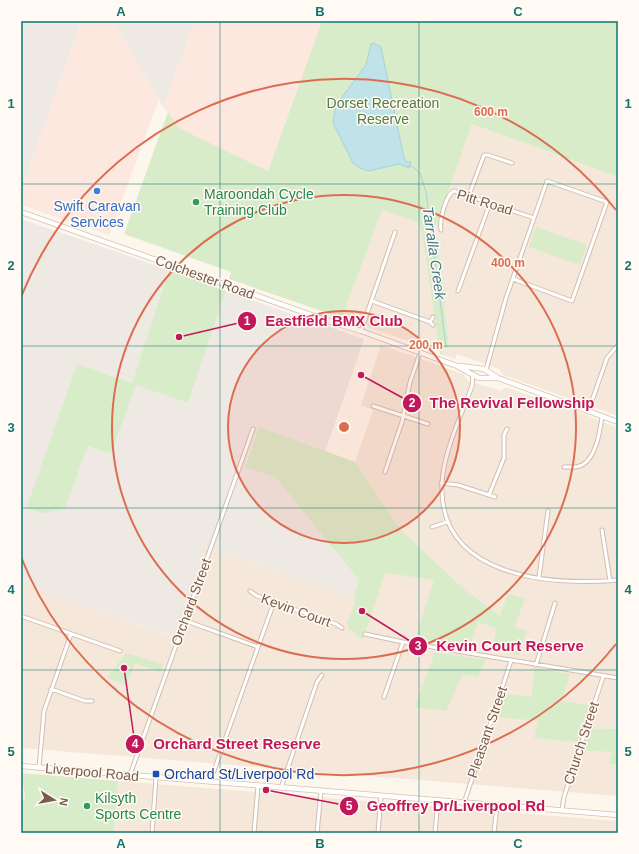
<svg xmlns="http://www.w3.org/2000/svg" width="639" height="854" viewBox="0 0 639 854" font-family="Helvetica,sans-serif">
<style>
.residential{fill:#f5e8da}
.commercial{fill:#fde8e0}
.industrial{fill:#efe9e4}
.green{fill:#d8ecc9}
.water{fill:#bfe3e8;stroke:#a5d3da}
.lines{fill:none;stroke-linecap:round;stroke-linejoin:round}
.stream{stroke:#a5d3da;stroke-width:1}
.minor-casing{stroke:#d1beb0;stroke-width:5}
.secondary-casing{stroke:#d6c0b0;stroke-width:6}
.minor{stroke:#fff;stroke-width:3}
.secondary{stroke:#fff;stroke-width:4.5}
.grid{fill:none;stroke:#0f766e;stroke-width:1;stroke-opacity:0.55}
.ring{fill:none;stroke:#dc6d51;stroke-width:2}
.shop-dot{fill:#3f7fe0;stroke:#fffaf3;stroke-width:1.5}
.leisure-dot{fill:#2e9e5b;stroke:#fffaf3;stroke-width:1.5}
.transit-dot{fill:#1a4fb4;stroke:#fffaf3;stroke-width:1.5}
.labels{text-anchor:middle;stroke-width:3;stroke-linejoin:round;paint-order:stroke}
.park-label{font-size:14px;fill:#537a41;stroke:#fffaf3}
.leisure-label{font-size:14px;fill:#27864d;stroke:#fffaf3;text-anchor:start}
.street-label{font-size:14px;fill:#7a5c4d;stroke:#fffaf3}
.shop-label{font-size:14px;fill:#366cbe;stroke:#fffaf3}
.transit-label{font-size:14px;fill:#164399;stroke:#fffaf3;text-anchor:start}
.water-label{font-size:15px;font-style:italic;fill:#437c86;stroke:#fffaf3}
.centre{fill:#dc6d51;stroke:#fffaf3;stroke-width:2}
.ring-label{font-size:12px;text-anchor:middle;font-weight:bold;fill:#dc6d51;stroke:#fffaf3;stroke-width:3;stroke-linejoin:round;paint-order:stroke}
.leader{fill:none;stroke:#c2185b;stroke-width:1.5}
.callout-dot{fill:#c2185b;stroke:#fffaf3;stroke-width:1.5}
.mark-label{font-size:12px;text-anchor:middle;font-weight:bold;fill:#fff}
.callout-label{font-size:15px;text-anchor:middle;font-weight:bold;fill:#c2185b;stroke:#fffaf3;stroke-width:3;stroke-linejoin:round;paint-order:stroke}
.neatline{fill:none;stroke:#0f766e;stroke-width:1.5}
.grid-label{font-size:13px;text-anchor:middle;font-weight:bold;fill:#0f766e}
</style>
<rect width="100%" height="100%" fill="#fdf6ec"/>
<path class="residential" d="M472 124 618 177V416L503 375 499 369 457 354 455 359 443 355 444 349 449 344 444 302 446 303 435 229Z
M382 209 418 222 421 225 440 352 342 318Z
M381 345 463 374 468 381 479 384 501 391 502 389 507 388 576 411 618 428V499L615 508 618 510V729L589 728 582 751 612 752 608 764 618 765V796L21 748V583L172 637 204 546 353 598 385 573 434 580 444 643 470 647 478 622 497 629 514 627 462 587 400 529 355 462 373 410 361 405Z
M118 781 618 821V833H114Z"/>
<path class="commercial" d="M81 21H113L159 99 109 235 21 205V191Z
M195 21H322L268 171 179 128 163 107Z"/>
<path class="industrial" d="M21 21H81L21 191Z
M113 21H195L163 107 159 99Z
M21 219 169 270 132 383 77 364 26 508 45 514 65 508 88 446 111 454 136 384 188 403 226 291 364 339 325 452 259 427 245 466 275 477 359 580 353 598 205 546 173 637 21 583Z"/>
<path class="green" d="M322 21H618V177L472 124 435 229 446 303H444L449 344 448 347 444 349 443 355 440 354 422 233 418 222 382 210 342 318 229 279 231 272 124 234 168 112 179 128 268 171Z
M536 227 587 245 580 265 529 247Z
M169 270 226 291 188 403 136 385 111 454 88 446 65 508 45 514 26 508 77 364 132 383Z
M259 427 355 462 400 529 462 587 500 616 508 594 525 598 515 627 527 630 519 655 491 650 497 629 478 622 470 647 415 639 434 580 385 573 363 640 350 630 347 624 356 599 353 598 359 580 275 477 245 467Z
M435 652 486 660 478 677 463 674 446 711 415 707Z
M126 653 163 664 160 672 135 663 127 685 107 678Z
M535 668 570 674 562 701 589 705 577 742 534 738 539 721 498 717 506 694 531 697Z
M589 728 618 729V765L608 764 612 752 581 751Z
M22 773 118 781 114 833H21V800L25 799Z"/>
<path class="water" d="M373 43 381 47 404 158 406 162H411L409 168 399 164 369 171 360 168 353 163 333 123 336 105 366 65 371 44Z"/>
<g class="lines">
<path class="stream" d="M410 165 420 173 426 192 446 346"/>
<defs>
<path id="minor" d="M469 195 484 155H488L512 163
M441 230C439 221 446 194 454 191L534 218
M458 291 490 203
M372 301 430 322
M433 317 430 322 433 325
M361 331 395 232
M486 370 506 298 547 181 607 202 572 301 513 279
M473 375 472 386C461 416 443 453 442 484 438 577 549 586 618 580
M373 406 428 424
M588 412 607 358 618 345
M564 467C570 467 577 468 582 465 596 458 600 431 602 417
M385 472 402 422 410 382 420 353
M441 483 458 485 489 495 504 458V435L507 429
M489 495 495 497
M432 527 447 522
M602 530 610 581
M539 577 548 511
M250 591 257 596 336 624 342 628
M21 616 120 651
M189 622 258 647
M365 634 403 642 618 678
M536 665 555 603
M51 689 85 701H92
M384 697 403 642
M39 768 44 711 71 634
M130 775 253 429
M210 782 274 602
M281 788 317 682 322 675
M464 803 511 661
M562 810 564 797 603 677
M152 833 156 778
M254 833 258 786
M317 833 321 791
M378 833 381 796
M435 833 438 800
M494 833 497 806"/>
<path id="secondary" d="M21 212 328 321 361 331 457 366 479 378H498
M461 366 484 369 498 378 618 422
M21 766 618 815"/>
</defs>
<use href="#minor" class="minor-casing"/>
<use href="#secondary" class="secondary-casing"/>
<use href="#minor" class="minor"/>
<use href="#secondary" class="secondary"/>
</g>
<path class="grid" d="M220 21V833M419 21V833M21 184H618M21 346H618M21 508H618M21 670H618"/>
<circle cx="344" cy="427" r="116" fill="#dc6d51" fill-opacity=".12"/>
<g class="ring">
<circle cx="344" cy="427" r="116"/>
<circle cx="344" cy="427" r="232"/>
<path d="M616 644A348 348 0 0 1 21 557M21 297A348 348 0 0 1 616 210"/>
</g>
<circle class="shop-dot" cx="97" cy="191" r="4"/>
<g class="leisure-dot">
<circle cx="196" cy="202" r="4"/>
<circle cx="87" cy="806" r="4"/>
</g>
<rect class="transit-dot" x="152" y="770" width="8" height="8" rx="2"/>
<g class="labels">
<g class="park-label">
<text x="383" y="108">Dorset Recreation<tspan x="383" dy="16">Reserve</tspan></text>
</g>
<g class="leisure-label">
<text x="204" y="199">Maroondah Cycle<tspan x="204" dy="16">Training Club</tspan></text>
<text x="95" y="803">Kilsyth<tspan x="95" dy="16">Sports Centre</tspan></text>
</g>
<g class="street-label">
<text transform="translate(485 202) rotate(17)" y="5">Pitt Road</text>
<text transform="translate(205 277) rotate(20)" y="5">Colchester Road</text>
<text transform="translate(191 602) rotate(-70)" y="5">Orchard Street</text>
<text transform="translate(296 610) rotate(20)" y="5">Kevin Court</text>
<text transform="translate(487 732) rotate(-71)" y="5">Pleasant Street</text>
<text transform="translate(581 743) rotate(-72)" y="5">Church Street</text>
<text transform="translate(92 772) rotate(5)" y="5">Liverpool Road</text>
</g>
<g class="shop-label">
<text x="97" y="211">Swift Caravan<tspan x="97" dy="16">Services</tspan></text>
</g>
<g class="transit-label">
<text x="164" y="779">Orchard St/Liverpool Rd</text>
</g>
<g class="water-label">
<text transform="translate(434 253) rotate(82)" y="5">Tarralla Creek</text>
</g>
</g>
<circle cx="344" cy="427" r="6" class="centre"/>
<g class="ring-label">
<text x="491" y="116">600 m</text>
<text x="508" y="267">400 m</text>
<text x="426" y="349">200 m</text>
</g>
<path class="leader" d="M179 337L247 321M361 375L412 403M362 611L418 646M124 668L135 744M266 790L349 806"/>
<g class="callout-dot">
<circle cx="179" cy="337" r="4"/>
<circle cx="361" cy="375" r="4"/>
<circle cx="362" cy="611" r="4"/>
<circle cx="124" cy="668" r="4"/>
<circle cx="266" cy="790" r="4"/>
<circle cx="247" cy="321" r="10"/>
<circle cx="412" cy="403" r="10"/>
<circle cx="418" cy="646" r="10"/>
<circle cx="135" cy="744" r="10"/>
<circle cx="349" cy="806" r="10"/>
</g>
<g class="mark-label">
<text x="247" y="325">1</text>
<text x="412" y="407">2</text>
<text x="418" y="650">3</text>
<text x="135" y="748">4</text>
<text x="349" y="810">5</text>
</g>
<g class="callout-label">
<text x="334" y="326">Eastfield BMX Club</text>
<text x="512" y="408">The Revival Fellowship</text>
<text x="510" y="651">Kevin Court Reserve</text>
<text x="237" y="749">Orchard Street Reserve</text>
<text x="456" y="811">Geoffrey Dr/Liverpool Rd</text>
</g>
<rect width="639" height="854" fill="none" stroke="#fffaf3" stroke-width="44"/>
<g transform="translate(54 800) rotate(101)" stroke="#fffaf3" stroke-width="3" paint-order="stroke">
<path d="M0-3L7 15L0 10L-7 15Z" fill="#7a5c4d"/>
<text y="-6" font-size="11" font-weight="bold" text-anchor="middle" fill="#7a5c4d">N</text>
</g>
<rect x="22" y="22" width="595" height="810" class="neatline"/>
<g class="grid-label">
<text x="121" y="16">A</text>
<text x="320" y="16">B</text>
<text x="518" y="16">C</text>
<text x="11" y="108">1</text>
<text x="628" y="108">1</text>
<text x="11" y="270">2</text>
<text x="628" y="270">2</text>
<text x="11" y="432">3</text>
<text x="628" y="432">3</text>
<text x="11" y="594">4</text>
<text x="628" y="594">4</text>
<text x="11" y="756">5</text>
<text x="628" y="756">5</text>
<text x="121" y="848">A</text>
<text x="320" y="848">B</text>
<text x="518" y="848">C</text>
</g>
</svg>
